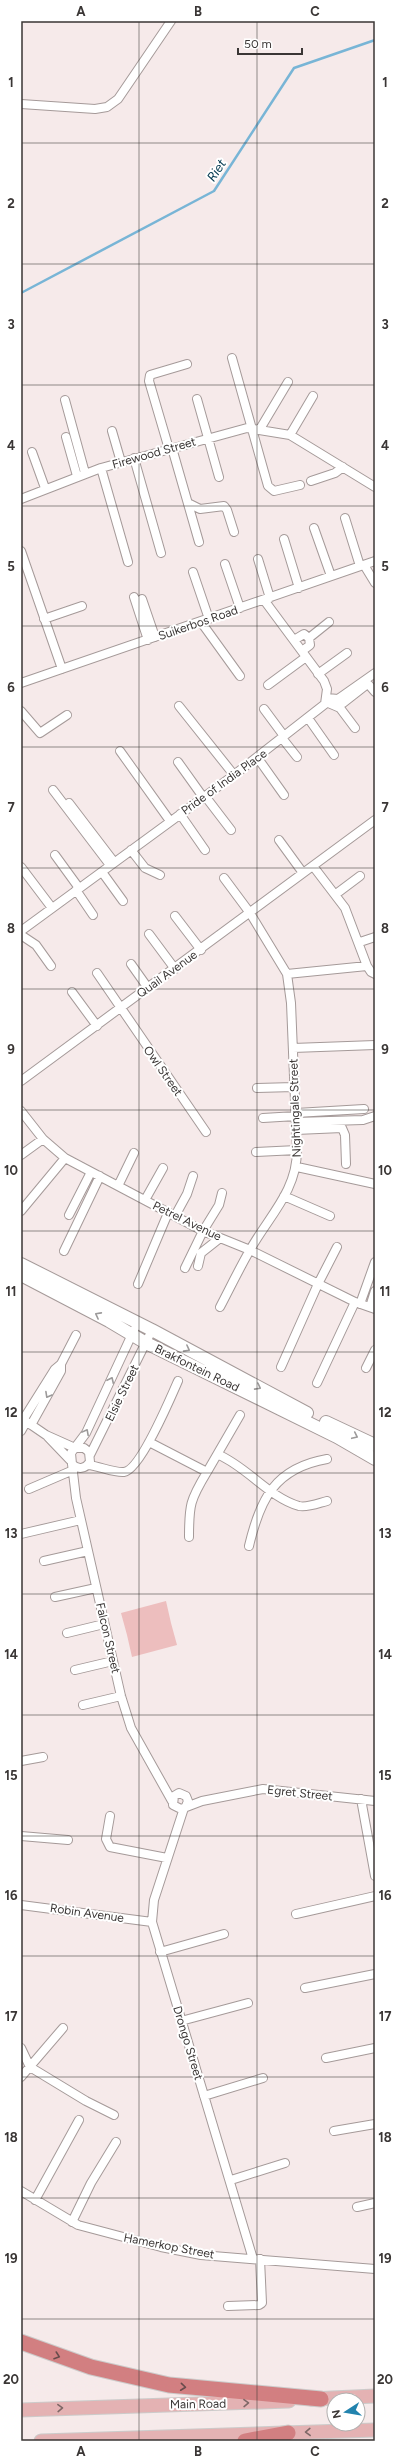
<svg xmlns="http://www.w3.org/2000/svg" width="396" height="2462" viewBox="0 0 396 2462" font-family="Figtree,sans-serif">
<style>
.green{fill:#edbebe}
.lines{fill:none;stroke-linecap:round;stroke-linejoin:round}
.stream{stroke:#78b5d6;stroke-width:2.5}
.street-casing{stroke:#a59a99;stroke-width:10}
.secondary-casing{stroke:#a59a99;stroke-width:14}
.primary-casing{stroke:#cccbca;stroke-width:15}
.highway-casing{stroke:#cccbca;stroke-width:17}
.street{stroke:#fff;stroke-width:8}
.secondary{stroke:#fff;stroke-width:12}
.primary{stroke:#e4b2b3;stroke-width:13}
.highway{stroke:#d27f81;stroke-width:15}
.oneway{stroke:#9c9a9a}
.oneway2{stroke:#684c4c}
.oneway3{stroke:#7e6867}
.grid{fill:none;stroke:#3a3635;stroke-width:1;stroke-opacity:0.55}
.labels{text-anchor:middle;stroke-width:4;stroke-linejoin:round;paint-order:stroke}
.street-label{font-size:12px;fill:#3a3635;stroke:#fff}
.water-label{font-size:13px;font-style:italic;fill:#02384f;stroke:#fff}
.neatline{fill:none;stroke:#3a3635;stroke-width:1.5}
.grid-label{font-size:13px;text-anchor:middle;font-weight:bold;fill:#3a3635}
</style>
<rect width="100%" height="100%" fill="#f6eaea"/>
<path class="green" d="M166 1601 171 1623 127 1635 121 1613Z
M171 1623 177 1645 132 1657 127 1635Z"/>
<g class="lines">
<path class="stream" d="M21 293 214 191 294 68 375 40"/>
<defs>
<path id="street" d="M21 104 95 109 107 107 118 99 171 21
M232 358 268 486 274 491 300 485
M197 399 219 477
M65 400 85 473
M260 429 288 382
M112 431 121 462
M290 435 313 396
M66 437 77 476
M172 448 199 542
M169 449 149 381 150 375 187 364
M32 452 45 488
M134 458 161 553
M101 468 128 562
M311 481 335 473 343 467
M21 499 101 468 247 428 290 435 375 487
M188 503 200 509 224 506 227 510 234 532
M345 518 360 566
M314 528 331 576
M284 539 299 588
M21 551 62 669
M258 559 270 598
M225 564 240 608
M364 565 375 583
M193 572 209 619
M134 597 148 640
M142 599 155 637
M44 619 82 606
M201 622 240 676
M294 640 304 634 309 638
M302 651 310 645 309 638 329 622
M318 674 347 653
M21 683 375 561
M268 685 306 657
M327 698 338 699 375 673
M326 702 340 708 355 728
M343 703 366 685H369L375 692
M179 706 234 775
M264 709 284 736
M21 711 40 733 67 715
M308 718 334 755
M282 738 297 757
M120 751 170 821
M257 757 284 795
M178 762 203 797
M53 790 110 865
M205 796 231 830
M69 803 114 862
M180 814 205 850
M279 840 303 873
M131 850 145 868 160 875
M55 855 79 888
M313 866 345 908 367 966 371 972 375 974
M21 867 52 908
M102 872 123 901
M76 890 93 915
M336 894 360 876
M175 916 201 950
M21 931 234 775 325 704 327 689 324 681 264 600
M149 934 175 969
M21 935 36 945 51 966
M360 942 375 937
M131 964 148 988
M97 973 206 1132
M287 974 367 966
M72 992 97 1026
M293 1048 375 1045
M21 1081 375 820
M257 1088 294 1087
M21 1111 43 1139 65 1158 203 1231 250 1250 355 1302 375 1309
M296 1113 364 1109
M263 1118 296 1116
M296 1122 363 1120 375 1116
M296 1130 342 1128 345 1135 346 1164
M256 1152 297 1150
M21 1155 43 1139
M297 1167 375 1184
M118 1186 134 1153
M284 1196 330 1216
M145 1200 163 1168
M21 1211 65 1158
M69 1215 91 1172
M175 1216 187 1194 193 1176
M64 1251 100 1176
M198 1266 201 1253 220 1238
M185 1268 203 1231 219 1205 222 1193
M138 1284 168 1213
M360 1304 375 1262
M220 1307C230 1288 239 1269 250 1250 269 1216 297 1191 297 1150L291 1003 287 974 250 913 224 878
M370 1307 375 1291
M281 1367 318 1284 337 1247
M366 1368 375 1350
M317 1383 355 1302
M23 1420 55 1369 61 1364 76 1335
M27 1422 46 1435 75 1448
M31 1425 61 1371V1364
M21 1431 26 1422
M48 1437 70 1460
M149 1442 207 1472 240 1415
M77 1448H84L89 1452 90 1462C85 1469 78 1470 72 1464L71 1453 86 1433 134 1330
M90 1455 152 1330
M219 1455C247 1467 270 1498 299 1506 307 1508 319 1503 327 1501
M72 1464 76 1498 121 1696 131 1728 172 1801
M88 1465C99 1466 114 1473 124 1472 140 1470 171 1397 178 1381
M29 1489 71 1471
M21 1534 81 1520
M189 1537C189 1505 190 1500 207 1472
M249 1546C260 1499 275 1468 327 1459
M44 1561 88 1551
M55 1597 96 1588
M67 1633 104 1624
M75 1670 113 1661
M83 1705 121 1696
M21 1761 43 1757
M361 1799 375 1876
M186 1806 188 1801 186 1796 179 1793 174 1796 173 1805 181 1809 202 1801 263 1789 375 1801
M184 1808 154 1900 152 1922 253 2259
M110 1816 106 1839 110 1847 167 1858
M21 1836 68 1840
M21 1905 152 1922
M296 1914 375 1896
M160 1952 224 1934
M305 1988 375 1974
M181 2021 248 2003
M21 2048 30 2067 86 2101 114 2115
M326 2058 375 2048
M21 2077 63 2028
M204 2096 263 2078
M334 2131 375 2124
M231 2180 285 2163
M21 2191 78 2225 161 2247 201 2255 375 2269
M35 2200 79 2120
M357 2207 375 2203
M72 2222 91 2183 116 2142
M228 2306 259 2305 262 2303 260 2259"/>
<path id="secondary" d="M21 1264 152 1330 307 1413
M21 1275 109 1321 146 1343 337 1437 375 1459
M326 1422 375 1445"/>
<path id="primary" d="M311 2399 375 2396
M21 2410 289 2401
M41 2441 375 2430"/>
<path id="highway" d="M21 2342 91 2367 169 2385 321 2399
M245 2441 288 2433"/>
</defs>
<use href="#street" class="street-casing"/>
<use href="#secondary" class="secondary-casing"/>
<use href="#primary" class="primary-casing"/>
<use href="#highway" class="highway-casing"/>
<use href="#street" class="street"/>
<use href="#secondary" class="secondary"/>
<use href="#primary" class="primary"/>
<use href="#highway" class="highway"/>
</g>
<defs><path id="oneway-chevron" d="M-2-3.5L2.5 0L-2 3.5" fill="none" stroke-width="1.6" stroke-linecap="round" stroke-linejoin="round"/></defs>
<g class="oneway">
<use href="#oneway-chevron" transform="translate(98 1315) rotate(-152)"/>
<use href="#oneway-chevron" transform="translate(187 1349) rotate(28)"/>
<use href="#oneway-chevron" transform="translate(111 1380) rotate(-65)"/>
<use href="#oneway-chevron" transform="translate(258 1387) rotate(28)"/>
<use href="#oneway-chevron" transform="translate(48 1395) rotate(119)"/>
<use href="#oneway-chevron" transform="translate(86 1432) rotate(-62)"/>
<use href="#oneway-chevron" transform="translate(355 1436) rotate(25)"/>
</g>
<g class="oneway2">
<use href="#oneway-chevron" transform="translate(57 2356) rotate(19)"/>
<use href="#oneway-chevron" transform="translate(183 2387) rotate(6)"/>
</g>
<g class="oneway3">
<use href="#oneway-chevron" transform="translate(246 2403) rotate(-1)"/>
<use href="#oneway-chevron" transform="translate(60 2408) rotate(-2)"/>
<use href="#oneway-chevron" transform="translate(308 2432) rotate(178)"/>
</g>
<path class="grid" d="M139 21V2441M257 21V2441M21 143H375M21 264H375M21 385H375M21 506H375M21 626H375M21 747H375M21 868H375M21 989H375M21 1110H375M21 1231H375M21 1352H375M21 1473H375M21 1594H375M21 1715H375M21 1836H375M21 1956H375M21 2077H375M21 2198H375M21 2319H375"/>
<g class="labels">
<g class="street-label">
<text transform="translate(154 453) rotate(-16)" y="4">Firewood Street</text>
<text transform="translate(198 623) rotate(-19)" y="4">Suikerbos Road</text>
<text transform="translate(224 782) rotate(-36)" y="4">Pride of India Place</text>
<text transform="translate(167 974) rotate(-36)" y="4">Quail Avenue</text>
<text transform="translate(163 1071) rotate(55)" y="4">Owl Street</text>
<text transform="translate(295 1108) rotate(-92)" y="4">Nightingale Street</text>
<text transform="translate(187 1221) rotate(26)" y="4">Petrel Avenue</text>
<text transform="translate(197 1368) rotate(26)" y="4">Brakfontein Road</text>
<text transform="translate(122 1393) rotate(-64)" y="4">Elsie Street</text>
<text transform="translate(108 1638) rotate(77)" y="4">Falcon Street</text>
<text transform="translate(300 1793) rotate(6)" y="4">Egret Street</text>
<text transform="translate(87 1913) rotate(8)" y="4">Robin Avenue</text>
<text transform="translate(188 2043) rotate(73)" y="4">Drongo Street</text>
<text transform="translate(169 2246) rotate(11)" y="4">Hamerkop Street</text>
<text transform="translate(198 2404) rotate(-1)" y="4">Main Road</text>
</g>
<g class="water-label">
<text transform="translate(216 170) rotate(-57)" y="5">Riet</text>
</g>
</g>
<rect width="396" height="2462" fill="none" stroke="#ffffff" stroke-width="44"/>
<g transform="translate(346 2412) rotate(258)"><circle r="19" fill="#ffffff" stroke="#b0afae"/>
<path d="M0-3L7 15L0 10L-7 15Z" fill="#2283ae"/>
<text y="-6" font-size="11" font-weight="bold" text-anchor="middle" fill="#3a3635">N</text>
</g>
<path d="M238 48v6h64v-6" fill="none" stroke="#3a3635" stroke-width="2"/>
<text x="244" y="48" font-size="12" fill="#3a3635" stroke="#ffffff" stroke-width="3" paint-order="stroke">50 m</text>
<rect x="22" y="22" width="352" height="2418" class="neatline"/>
<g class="grid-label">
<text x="81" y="16">A</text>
<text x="198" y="16">B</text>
<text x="315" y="16">C</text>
<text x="11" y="87">1</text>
<text x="385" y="87">1</text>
<text x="11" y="208">2</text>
<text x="385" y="208">2</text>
<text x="11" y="329">3</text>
<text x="385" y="329">3</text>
<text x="11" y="450">4</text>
<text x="385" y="450">4</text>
<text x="11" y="571">5</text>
<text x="385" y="571">5</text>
<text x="11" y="692">6</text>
<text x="385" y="692">6</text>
<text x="11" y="812">7</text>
<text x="385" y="812">7</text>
<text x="11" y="933">8</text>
<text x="385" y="933">8</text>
<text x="11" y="1054">9</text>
<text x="385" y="1054">9</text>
<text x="11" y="1175">10</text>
<text x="385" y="1175">10</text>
<text x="11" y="1296">11</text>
<text x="385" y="1296">11</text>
<text x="11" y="1417">12</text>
<text x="385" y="1417">12</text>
<text x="11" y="1538">13</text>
<text x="385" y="1538">13</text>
<text x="11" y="1659">14</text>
<text x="385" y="1659">14</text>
<text x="11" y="1780">15</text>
<text x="385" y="1780">15</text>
<text x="11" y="1900">16</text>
<text x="385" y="1900">16</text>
<text x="11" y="2021">17</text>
<text x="385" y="2021">17</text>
<text x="11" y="2142">18</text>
<text x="385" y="2142">18</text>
<text x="11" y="2263">19</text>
<text x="385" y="2263">19</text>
<text x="11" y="2384">20</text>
<text x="385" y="2384">20</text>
<text x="81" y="2456">A</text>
<text x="198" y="2456">B</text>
<text x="315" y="2456">C</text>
</g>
</svg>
